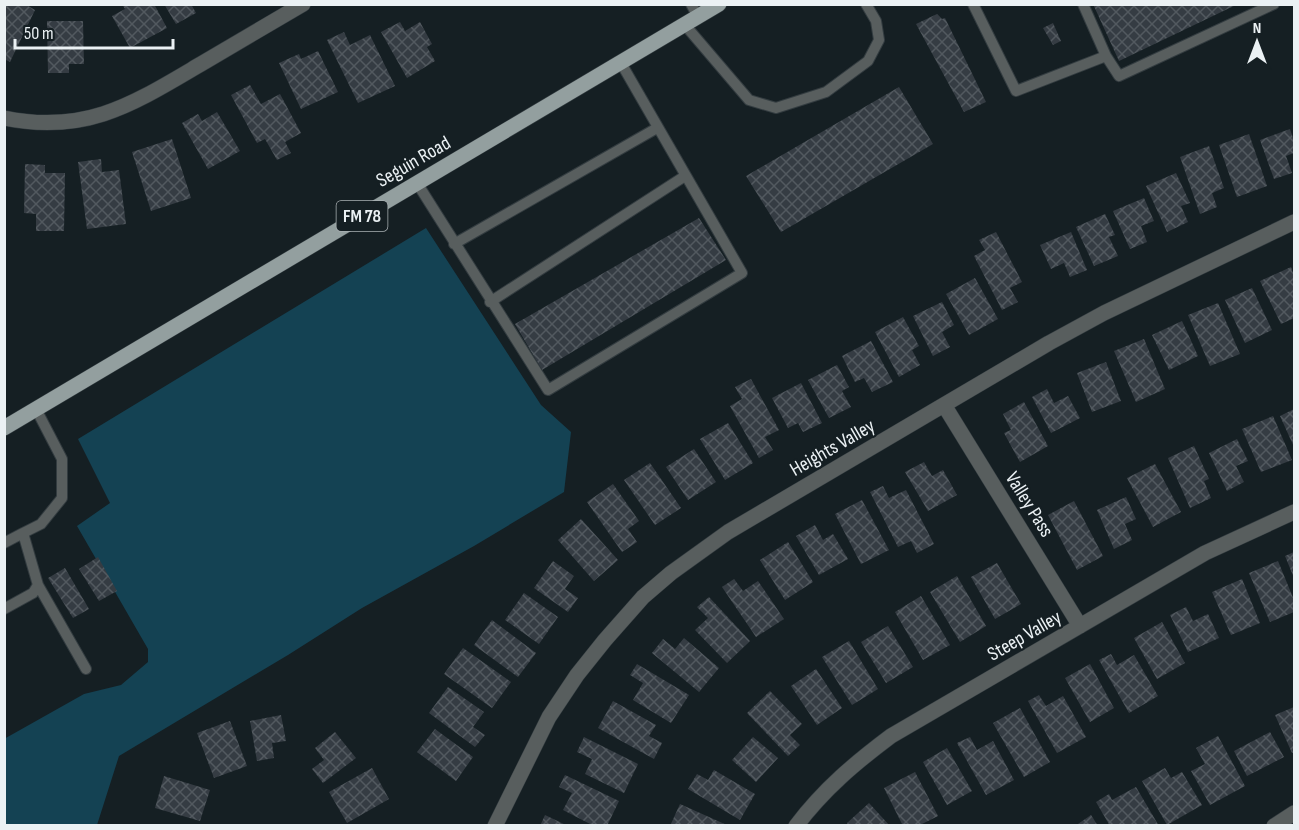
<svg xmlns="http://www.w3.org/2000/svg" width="1299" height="830" viewBox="0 0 1299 830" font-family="'Sofia Sans Condensed',sans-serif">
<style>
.green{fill:#144253}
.building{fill:url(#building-cross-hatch)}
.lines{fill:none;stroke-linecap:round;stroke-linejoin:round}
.lane-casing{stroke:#333c40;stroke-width:12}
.street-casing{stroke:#333c40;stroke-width:16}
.primary-casing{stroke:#333c40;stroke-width:16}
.lane{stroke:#585e5e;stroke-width:10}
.street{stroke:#585e5e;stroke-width:15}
.primary{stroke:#939f9f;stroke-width:15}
.labels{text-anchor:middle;stroke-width:4.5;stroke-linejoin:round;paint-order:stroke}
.shield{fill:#151f23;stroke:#abb2b5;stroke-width:1.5}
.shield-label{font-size:18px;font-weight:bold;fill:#ebf1f4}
.street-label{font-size:20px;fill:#ebf1f4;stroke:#151f23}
</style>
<defs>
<pattern id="building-cross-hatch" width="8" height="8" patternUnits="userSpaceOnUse" patternTransform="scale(1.5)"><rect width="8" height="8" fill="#353c43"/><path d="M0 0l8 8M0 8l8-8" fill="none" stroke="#52595f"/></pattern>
</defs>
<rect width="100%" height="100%" fill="#151f23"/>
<path class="green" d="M426 228 541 405 571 432 564 492 474 546 362 608 288 655 119 756 97 825H5L4 739 84 694 121 685 148 662V649L77 526 110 503 78 439Z"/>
<path class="building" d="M4 4H25L35 10 10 62 4 59Z
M122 4H154L167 28 130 48 112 16 125 9Z
M164 4H191L196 13 176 24Z
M1093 4H1238L1119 61Z
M937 14 942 19 945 18 986 102 964 112 916 24Z
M47 21H83L84 64H69V73H48Z
M400 22 405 31 420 22 432 44 427 47 435 61 407 78 381 32Z
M1053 23 1061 41 1053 45 1043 28Z
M344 32 350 45 370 35 395 86 358 103 327 40Z
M318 51 338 92 301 109 279 63 299 54 301 59Z
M250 85 261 104 280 94 301 133 285 142 291 153 277 160 265 139 257 143 231 95Z
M899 87 933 144 781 232 746 176Z
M217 112 240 151 208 169 182 123 198 114 202 121Z
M1290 129 1294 141V153L1286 156 1292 173 1274 179 1260 140Z
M1249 134 1267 186 1237 197 1219 145Z
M172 139 191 198 151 211 132 152Z
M1209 146 1224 188 1212 193 1217 207 1200 214 1180 157Z
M101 159 102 172 119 170 126 224 87 229 78 162Z
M25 164 45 165V173H65L64 231H36V214L24 213Z
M1176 173 1190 203 1181 206 1188 222 1167 232 1146 186Z
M1144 198 1154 221 1141 226 1147 242 1130 249 1113 211Z
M1105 214 1115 235 1109 237 1118 256 1094 266 1076 227Z
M699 218 726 260 542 370 515 324Z
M996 232 1022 282 1010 288 1018 302 1002 310 974 256 985 250 979 240Z
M1071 232 1087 270 1070 277 1064 263 1051 269 1040 245Z
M1291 267 1294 276V318L1281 324 1260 281Z
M975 278 998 319 969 335 946 294Z
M1252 288 1272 330 1245 343 1225 300Z
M942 302 954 325 942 332 950 347 933 356 913 316Z
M1218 303 1240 354 1210 366 1188 315Z
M903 317 919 346 912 350 920 365 899 377 875 332Z
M1182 321 1198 356 1169 370 1152 335Z
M1144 339 1165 389 1136 402 1114 351Z
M871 341 893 382 872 392 864 378 855 382 842 356Z
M1106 362 1121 401 1092 412 1077 373Z
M837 365 849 387 842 391 851 407 829 418 808 380Z
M751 379 779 430 765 437 773 450 759 458 730 406 742 399 735 387Z
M801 383 822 423 803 432 798 423 788 428 772 398Z
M1047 389 1054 403 1068 396 1080 418 1051 433 1032 397Z
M1024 402 1048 446 1020 462 1004 433 1011 430 1003 414Z
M1294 409V447L1280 416Z
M1273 416 1292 460 1261 472 1242 429Z
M728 423 753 463 725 480 700 439Z
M1237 439 1248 461 1236 466 1244 482 1227 491 1209 453Z
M1194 446 1209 479 1204 481 1211 498 1190 508 1168 458Z
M694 449 716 482 688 500 666 467Z
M924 462 932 476 943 470 957 495 928 511 905 472Z
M650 463 681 508 655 525 624 480Z
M1155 464 1181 512 1153 527 1127 478Z
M613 484 639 521 628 529 637 542 622 552 587 502Z
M883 486 889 498 906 490 934 544 917 553 911 541 898 547 870 492Z
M1126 497 1136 519 1125 524 1132 540 1114 549 1097 510Z
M862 500 889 550 861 564 835 514Z
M1074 501 1103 556 1077 570 1048 515Z
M581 519 618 560 594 581 558 540Z
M815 525 823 540 833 534 848 559 819 575 796 536Z
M788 542 813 582 785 600 760 560Z
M1294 552V578L1285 556Z
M98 557 117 591 99 601 79 569Z
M553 561 574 576 565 589 578 598 568 612 534 588Z
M1278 561 1294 600V612L1270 622 1249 573Z
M997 563 1021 604 995 619 971 577Z
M65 568 89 609 73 618 48 578Z
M957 576 986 626 960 642 930 592Z
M734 579 743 591 758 581 784 619 756 637 722 587Z
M1242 579 1260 623 1231 635 1212 592Z
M524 593 558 617 539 644 505 620Z
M921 596 950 645 923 660 895 612Z
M709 597 750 641 727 663 695 630 708 618 697 607Z
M1186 607 1193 621 1208 614 1219 638 1188 652 1170 615Z
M492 620 536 653 518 677 474 645Z
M1162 622 1185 663 1157 679 1134 638Z
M888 626 913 667 886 683 861 642Z
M684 638 719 668 699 692 652 653 663 639 675 649Z
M849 641 878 689 852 705 822 657Z
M463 648 511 682 492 708 444 674Z
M1111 654 1117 665 1134 655 1158 696 1129 713 1099 660Z
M637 664 689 695 671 723 633 700 643 683 630 675Z
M1090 664 1114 708 1090 722 1065 678Z
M816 669 842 708 817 725 791 686Z
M448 687 484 712 473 727 485 735 475 747 429 713Z
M770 691 802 724 790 735 800 745 788 756 747 713Z
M1039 695 1046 706 1063 696 1086 737 1057 753 1028 701Z
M613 701 656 725 649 736 662 743 654 759 598 728Z
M1294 707V752L1292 753 1275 715Z
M1020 708 1050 762 1024 777 993 723Z
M281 715 286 741 272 743 274 758 257 761 250 721Z
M230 721 247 766 214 778 197 733Z
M435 729 473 757 456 781 417 752Z
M335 732 356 758 323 783 312 769 324 760 315 748Z
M1270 732 1284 757 1247 776 1234 751Z
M1218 736 1245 786 1210 805 1191 771 1205 764 1196 748Z
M584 737 638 764 624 793 585 774 592 759 577 752Z
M753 737 778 758 756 782 732 760Z
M970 737 977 750 993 741 1014 780 986 795 957 743Z
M947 748 972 791 947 805 923 762Z
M372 768 389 799 347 823 329 792Z
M1165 768 1171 778 1182 772 1202 805 1167 825 1142 781Z
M714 770 755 794 740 820 688 789 697 774 708 780Z
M915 772 938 816 918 826H903L884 788Z
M565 775 619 801 607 826H594L563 810 572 793 559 787Z
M164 776 210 790 200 821 155 808Z
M1136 787 1159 826H1110L1096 802 1109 794 1112 800Z
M869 803 890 826H849L847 823Z
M680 804 729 826H670Z
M545 815 568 826H540Z
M1091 815 1098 826H1075Z"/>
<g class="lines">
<defs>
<path id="lane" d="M691 4 698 17
M973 4 1016 91 1106 56 1083 4
M685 25 749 100 776 108 826 92 868 61 879 40 876 21 866 4
M1106 56 1119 76 1274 4
M417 183 548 390 742 273 621 63
M454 244 657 128
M490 302 685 176
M4 543 23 533
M38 585 86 669
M4 609 33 593 38 585 23 533 41 524 62 498V459L36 409"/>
<path id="street" d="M4 118C86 135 133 104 201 64 235 44 269 24 303 4
M944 405 1080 626
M495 826 549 717 577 675 605 640 643 597 671 573 728 532 1049 343 1104 313 1294 222
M796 826C824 789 855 763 891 736L1205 553 1294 512
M1274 826 1294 813"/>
<path id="primary" d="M4 428 719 4"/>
</defs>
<use href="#lane" class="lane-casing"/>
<use href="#street" class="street-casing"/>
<use href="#primary" class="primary-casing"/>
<use href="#lane" class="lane"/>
<use href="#street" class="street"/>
<use href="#primary" class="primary"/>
</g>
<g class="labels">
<rect class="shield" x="336.5" y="201" width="51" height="30" rx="4.5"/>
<g class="shield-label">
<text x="362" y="222">FM 78</text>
</g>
<g class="street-label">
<text transform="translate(413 161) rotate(-30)" y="7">Seguin Road</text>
<text transform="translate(832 447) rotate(-30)" y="7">Heights Valley</text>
<text transform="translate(1030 504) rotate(58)" y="7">Valley Pass</text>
<text transform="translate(1024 635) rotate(-30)" y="7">Steep Valley</text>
</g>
</g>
<rect width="1299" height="830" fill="none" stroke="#ebf1f4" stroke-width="12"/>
<g transform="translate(1257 42)" stroke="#151f23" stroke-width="4.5" paint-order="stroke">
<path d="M0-4.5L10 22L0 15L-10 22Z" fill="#ebf1f4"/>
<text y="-9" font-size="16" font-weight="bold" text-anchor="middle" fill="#ebf1f4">N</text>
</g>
<path d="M15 39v9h158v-9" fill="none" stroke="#ebf1f4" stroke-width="3"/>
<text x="24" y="39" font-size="18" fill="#ebf1f4" stroke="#151f23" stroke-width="4.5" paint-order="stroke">50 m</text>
</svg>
